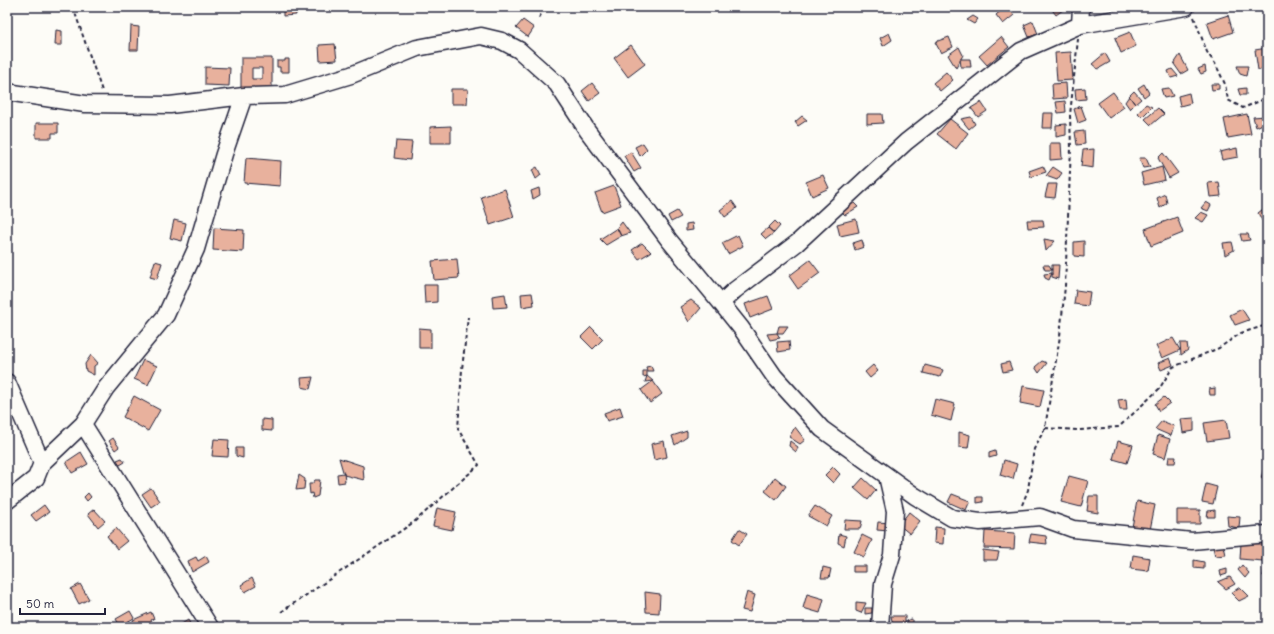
<svg xmlns="http://www.w3.org/2000/svg" width="1274" height="634" viewBox="0 0 1274 634" font-family="Delius,sans-serif">
<style>
.building{fill:#e8b19d;stroke:#22223b;fill-rule:evenodd}
.lines{fill:none;stroke-linecap:round;stroke-linejoin:round}
.minor-casing{stroke:#22223b;stroke-width:19}
.path{stroke:#22223b;stroke-width:2;stroke-dasharray:4 3;stroke-linecap:butt}
.minor{stroke:#fdfcf7;stroke-width:16}
</style>
<rect width="100%" height="100%" fill="#fdfcf7"/>
<filter id="ink" filterUnits="userSpaceOnUse"><feTurbulence type="fractalNoise" baseFrequency=".025" numOctaves="2"/><feDisplacementMap in="SourceGraphic" scale="8" xChannelSelector="R" yChannelSelector="G"/><feConvolveMatrix kernelMatrix="1 2 1 2 8 2 1 2 1" color-interpolation-filters="sRGB"/></filter>
<g filter="url(#ink)">
<path class="building" d="M295 7 296 15 283 16V8Z
M1005 7H1007L1014 15 1003 24 996 15Z
M1050 7H1067L1056 15Z
M1228 15 1233 32 1213 39 1207 22Z
M973 16 978 19 974 24 967 20Z
M523 20 534 28 528 37 516 28Z
M1033 21 1038 34 1029 37 1024 25Z
M131 26 139 27 138 50H130Z
M56 30 62 31V45H55Z
M1130 32 1136 46 1121 53 1115 38Z
M889 33 892 40 883 46 880 38Z
M949 37 953 47 941 53 935 42Z
M1001 37 1009 47 987 65 979 56Z
M335 44 337 60 320 61 319 45Z
M631 45 645 64 628 77 614 58Z
M959 47 963 55 956 68 948 55Z
M1267 48V69L1258 70 1255 50Z
M1071 52 1073 80 1057 81 1055 53Z
M1105 53 1110 62 1098 69 1092 64Z
M1180 55 1188 70 1181 74 1174 64Z
M241 58H272V90L241 96ZM252 68H262V79H252Z
M285 59H289V72H280V67H277V61H285Z
M960 59H970L971 67H961Z
M1205 66 1206 72 1201 74 1198 69Z
M1237 66H1248L1246 76 1240 74Z
M205 67 230 68 229 86 205 85Z
M1172 69 1178 76 1171 78 1168 71Z
M946 72 953 80 940 91 933 83Z
M592 83 600 93 589 101 582 91Z
M1066 83 1067 98 1053 99 1052 84Z
M1144 84 1149 93 1144 97 1138 88Z
M1211 84H1219V89L1212 90Z
M1085 88 1086 99 1076 100 1075 89Z
M1169 88 1173 96 1164 98 1161 89Z
M1246 88V95H1240L1238 89Z
M451 89H468L467 104H451Z
M1134 91 1141 99 1135 104 1129 96Z
M1113 92 1124 107 1109 118 1098 103Z
M1189 93 1191 103 1180 106 1178 96Z
M1129 96 1135 104 1130 109 1125 102Z
M1065 101 1066 112 1058 113 1056 102Z
M981 102 987 111 978 117 971 108Z
M1146 104 1152 107 1142 117 1138 113Z
M1081 106 1086 120 1078 123 1074 109Z
M1158 108 1164 114 1151 125 1145 119Z
M1043 113H1053L1052 128H1042Z
M867 114H882L883 123 867 124Z
M1247 114 1251 134 1228 138 1224 119Z
M802 116 807 120 798 126 795 122Z
M1265 116 1267 122 1256 127 1253 117Z
M971 117 975 124 969 129 961 119Z
M950 119 968 133 956 149 937 134Z
M36 123H58V133H52V138H36Z
M1066 124V135L1056 137V125Z
M451 126V143H430V127Z
M1084 131 1085 144 1077 145 1075 132Z
M396 141 412 142 410 160 394 158Z
M643 143 647 149 640 156 635 147Z
M1050 143H1061L1062 159 1050 160Z
M1237 148 1238 157 1222 160 1220 152Z
M1094 149 1093 168 1081 166 1083 150Z
M631 152 641 168 634 172 624 156Z
M1163 153 1178 173 1169 178 1158 158Z
M246 158 281 161 280 186 244 183Z
M1139 158H1146L1150 167 1143 168Z
M1043 166 1046 172 1031 177 1029 171Z
M537 167 541 175 536 179 532 170Z
M1053 167 1062 173 1057 180 1046 176Z
M1162 167 1165 180 1144 185 1141 173Z
M823 175 829 188 812 196 806 182Z
M1219 182 1221 196 1210 197 1208 183Z
M1048 184H1057L1055 198 1045 197Z
M614 186 621 205 602 212 595 193Z
M539 188 540 195 533 199 531 191Z
M505 189 514 217 490 225 481 197Z
M1165 194 1167 203 1160 208 1157 198Z
M732 201 737 208 725 217 720 210Z
M852 201 858 207 845 215 840 210Z
M1206 202 1211 205 1208 211 1201 208Z
M1267 206V223L1264 224 1258 213Z
M677 211 681 217 671 222 668 216Z
M1201 212 1208 215 1203 222 1195 218Z
M1177 217 1183 233 1151 246 1145 229Z
M856 219 859 232 840 236 837 224Z
M174 220 186 223 182 241 170 238Z
M1027 220H1043L1044 227 1028 228Z
M775 221 780 226 774 233 768 228Z
M622 222 630 233 621 236 617 228Z
M692 223 693 230 686 231V224Z
M214 228 244 230 243 252 213 250Z
M617 228 621 236 606 245 600 239Z
M768 228 774 233 766 239 761 234Z
M1240 234H1248L1250 240 1242 241Z
M738 235 743 246 728 254 722 243Z
M1044 239 1055 241 1046 251Z
M862 240 864 247 855 250 853 243Z
M1084 241V257L1074 256V242Z
M1232 242 1234 250 1225 255 1223 243Z
M642 243 651 252 639 259 632 250Z
M457 259 459 278 434 280 432 261Z
M810 260 820 273 798 289 789 276Z
M155 261 162 263 157 279 150 277Z
M1043 265H1049L1052 270H1045Z
M1052 265H1059L1058 279 1052 277Z
M1052 273 1049 280 1045 278 1044 274Z
M424 285H437V302L425 303Z
M1076 290 1090 292 1088 306 1074 304Z
M532 293 534 305 522 307 521 294Z
M505 294 507 307 493 308 492 296Z
M768 296 773 309 750 318 745 304Z
M691 300 701 308 689 322 680 307Z
M1242 309 1249 320 1235 325 1230 315Z
M779 326H788L783 333H777Z
M591 327 603 339 593 349 581 337Z
M419 328 431 329V348H419Z
M777 333 780 338 770 340 767 334Z
M1173 338 1180 350 1162 358 1156 346Z
M789 341 790 350 778 352 777 342Z
M1180 343H1187L1188 350 1181 355Z
M91 355 98 363 94 366V375L86 371 85 364Z
M1170 358 1173 365 1161 370 1158 363Z
M143 360 157 366 148 385 134 379Z
M1042 361 1047 363 1039 373 1035 367Z
M1009 362 1012 370 1003 372 1001 364Z
M873 365 878 371 870 378 865 372Z
M925 365 943 370 940 377 923 373Z
M651 366 653 371H647L646 367Z
M643 371H647V376L643 377Z
M647 376 653 381 645 382Z
M313 377 310 389 302 387 301 378Z
M653 381 662 394 650 403 641 390Z
M1023 386 1044 390 1040 407 1020 403Z
M1215 388V395H1210L1209 389Z
M134 396 160 410 148 431 123 417Z
M1164 397 1170 403 1159 411 1155 404Z
M935 399 955 404 951 421 931 415Z
M1126 399 1127 410H1120L1118 400Z
M620 407 623 416 607 421 604 413Z
M1194 418V431L1183 433 1181 419Z
M262 419 272 420V431L262 430Z
M1226 420 1229 438 1207 441 1204 423Z
M1162 421 1174 426 1171 436 1155 429Z
M795 427 805 440 800 444 789 437Z
M687 431V437L675 445 672 436Z
M959 432 970 435 968 448 959 447Z
M1158 435 1170 439 1165 458 1153 454Z
M113 438 119 447 115 450 109 441Z
M214 439 229 440 228 457 212 456Z
M664 441 667 457 654 460 651 444Z
M790 441 798 447 796 452 789 446Z
M1118 441 1133 445 1127 463 1113 459Z
M236 448H243V458L236 456Z
M995 451 996 456 989 458V453Z
M81 452 88 464 72 473 66 462Z
M1169 457H1176L1175 463H1168Z
M122 458 125 462 120 465 117 460Z
M339 458 363 466 364 480 344 475Z
M1004 460 1017 464 1013 479 1000 475Z
M833 467 840 474 833 483 825 475Z
M1264 468H1267V480L1261 478Z
M344 473 345 482 338 483 337 474Z
M299 475 305 479 304 489 296 490Z
M1069 476 1088 481 1081 507 1061 502Z
M775 477 786 486 776 500 765 491Z
M863 478 876 490 868 500 854 488Z
M315 480H320L318 496 313 498 312 493 310 494 309 484H312Z
M1206 484 1217 487 1213 504 1202 502Z
M151 488 160 501 151 507 142 494Z
M88 493 91 497 87 501 84 497Z
M952 494 970 501 966 510 948 502Z
M1089 496H1098V513L1087 511Z
M977 497H983V502L977 503Z
M1137 501 1155 505 1150 530 1132 527Z
M44 505 49 512 36 521 31 515Z
M815 506 832 516 826 526 808 516Z
M437 508 456 512 452 530 433 526Z
M94 509 105 521 98 527 88 514Z
M1177 510H1200V524H1177Z
M1215 510V517H1207L1208 511Z
M909 512 920 521 910 534 899 525Z
M1227 516 1240 517 1239 528 1228 526Z
M845 520 862 521 860 529H844Z
M878 522 889 523 888 531 877 530Z
M935 527 944 528 943 544 934 543Z
M116 528 127 541 117 549 107 536Z
M739 529 747 534 739 545 732 540Z
M985 531 1015 533 1014 549 984 548Z
M839 534 846 536 844 546 838 543Z
M1031 534 1046 536 1047 544 1029 542Z
M862 535 872 540 864 557 854 552Z
M1241 543 1264 544 1263 561 1240 559Z
M1224 546 1226 555 1215 556 1213 547Z
M983 550 999 552 997 560H983Z
M1133 555 1150 558 1148 571 1131 569Z
M206 556 209 562 192 572 188 561 196 557 198 561Z
M1266 559H1267V577L1263 576Z
M1194 560 1204 562V569L1194 568Z
M1242 565 1249 573 1245 578 1238 570Z
M853 566H866V572H853Z
M823 567 831 569 829 578H821Z
M1227 569V574L1221 576 1220 571Z
M1230 577 1235 584 1226 589 1218 582Z
M252 578 256 586 245 592 241 585Z
M80 584 89 599 79 604 71 589Z
M1240 587 1249 596 1239 601 1231 593Z
M645 592 660 594 659 613 646 612Z
M747 592 755 595 750 612 742 610Z
M807 594 824 599 820 613 803 608Z
M856 602 866 603 861 613 856 611Z
M865 608H872V613L865 614Z
M130 611 134 618 120 626 116 619Z
M151 612 154 619 151 620 153 625 149 627H135L133 620Z
M891 616H905V626H893Z
M912 619V625L905 626 908 620Z
M188 620 192 627H181L180 625Z
M917 624H924V627H917Z"/>
<g class="lines">
<defs>
<path id="minor" d="M1080 25 1081 7
M7 92 85 104 170 105 244 96
M721 303 741 328 774 376 822 429 915 496 952 518 980 522 1040 517 1073 529 1192 541 1267 534
M7 382 42 463
M83 424 210 627
M7 501 36 478 42 463 83 424 106 388 166 315 196 249 224 154 244 96 285 95 351 75 417 48 481 36 502 41 519 50 557 84 587 130 669 240 721 303 735 290 797 243 906 142 1021 51 1080 25 1186 7
M880 627 883 584 892 555 895 511 887 476"/>
</defs>
<use href="#minor" class="minor-casing"/>
<path class="path" d="M73 7 102 91
M1194 17 1207 52 1216 65 1225 84 1228 100 1243 108 1267 98
M539 18 545 7
M1045 428 1079 430 1119 427 1159 389 1173 367 1219 348 1241 333 1267 325
M1022 505 1028 490 1034 449 1045 428 1060 336 1065 286 1071 148 1070 115 1078 39
M281 612 414 522 479 465 458 429 462 369 468 317"/>
<use href="#minor" class="minor"/>
</g>
</g>
<rect width="1274" height="634" fill="none" stroke="#fdfcf7" stroke-width="24"/>
<rect x="12" y="12" width="1250" height="610" fill="none" stroke="#22223b" stroke-width="1.5" filter="url(#ink)"/>
<path d="M20 608v6h85v-6" fill="none" stroke="#22223b" stroke-width="2"/>
<text x="26" y="608" font-size="12" fill="#22223b" stroke="#fdfcf7" stroke-width="3" paint-order="stroke">50 m</text>
</svg>
